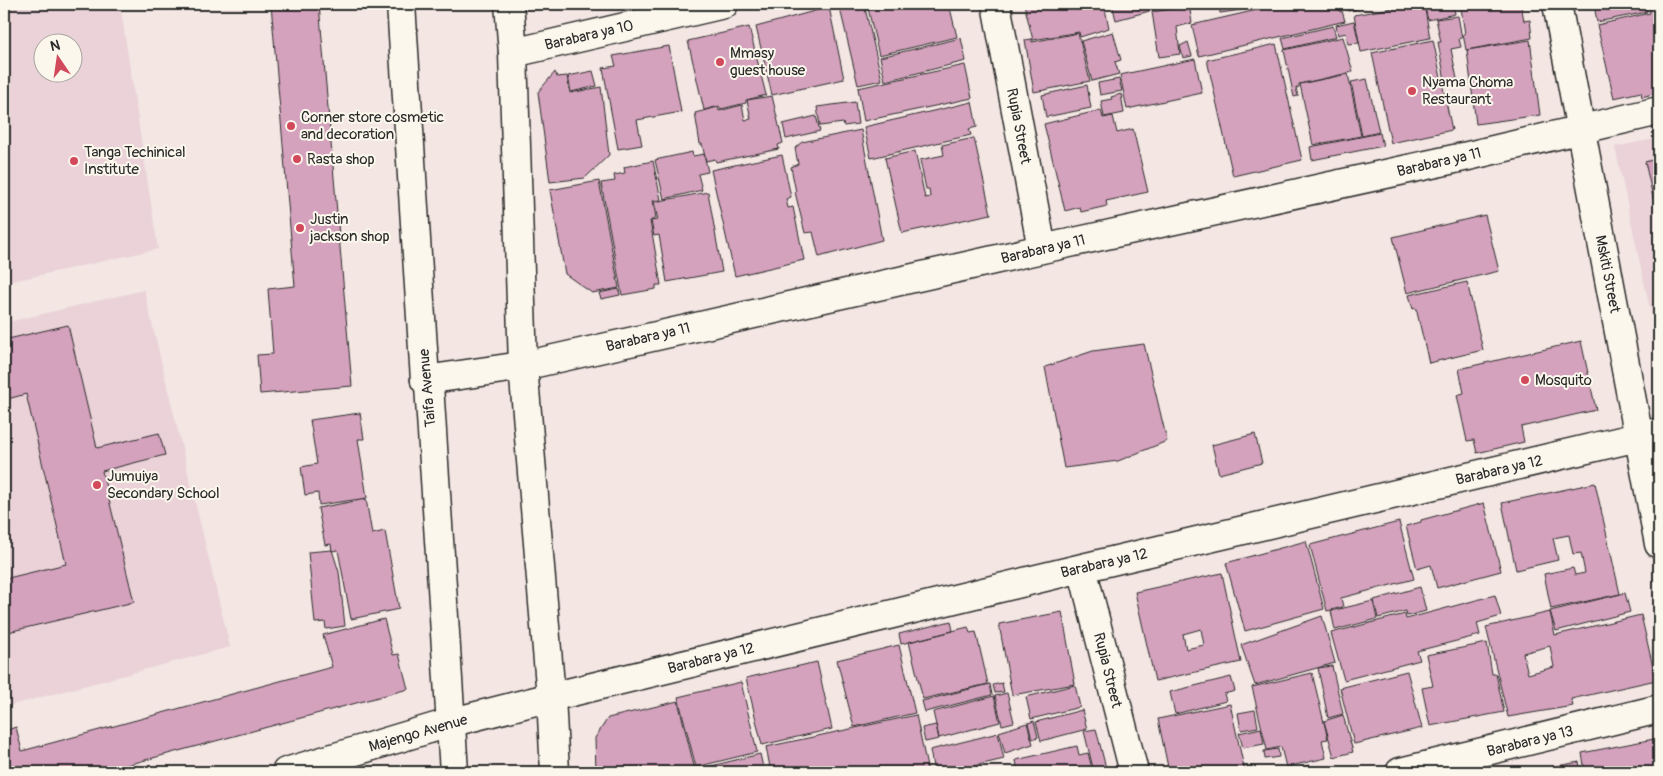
<svg xmlns="http://www.w3.org/2000/svg" width="1663" height="776" viewBox="0 0 1663 776" font-family="Pangolin,sans-serif">
<style>
.built{fill:#ead2d8;fill-rule:evenodd}
.building{fill:#d5a2be;stroke:#2b2b2b;fill-rule:evenodd}
.lines{fill:none;stroke-linecap:round;stroke-linejoin:round}
.minor-casing{stroke:#2b2b2b;stroke-width:31}
.major-casing{stroke:#2b2b2b;stroke-width:31}
.minor{stroke:#fbf7ec;stroke-width:28}
.major{stroke:#fbf7ec;stroke-width:28}
.poi-dot{fill:#d1495b;stroke:#fbf7ec;stroke-width:2}
.labels{text-anchor:middle;stroke-width:4;stroke-linejoin:round;paint-order:stroke}
.street-label{font-size:15px;fill:#2b2b2b;stroke:#fbf7ec}
.poi-label{font-size:15px;fill:#2b2b2b;stroke:#fbf7ec;text-anchor:start}
</style>
<rect width="100%" height="100%" fill="#f3e6e3"/>
<filter id="ink" filterUnits="userSpaceOnUse"><feTurbulence type="fractalNoise" baseFrequency=".02" numOctaves="2"/><feDisplacementMap in="SourceGraphic" scale="10" xChannelSelector="R" yChannelSelector="G"/><feConvolveMatrix kernelMatrix="1 2 1 2 8 2 1 2 1" color-interpolation-filters="sRGB"/></filter>
<g filter="url(#ink)">
<path class="built" d="M4 4H120L158 249 4 283ZM42 42H72V72H42Z
M1659 138V351L1615 147Z
M144 290 230 647 4 707V323Z"/>
<path class="building" d="M271 4H319L352 386 260 394 257 355 273 354 268 289 295 286Z
M839 4H864L882 80 858 85Z
M867 4H949L957 37 879 55Z
M1024 4H1104L1109 28 1080 37 1079 32 1033 40Z
M1112 4H1160L1161 8 1116 20Z
M1171 4H1189L1192 23 1177 27 1180 54 1159 57 1152 12 1172 9Z
M1219 4H1241L1242 10 1220 13Z
M1283 4H1336V7L1339 6 1340 12 1342 11 1345 21 1199 56 1192 25Z
M1346 4H1378L1348 11Z
M1414 4H1424L1430 38 1361 52 1354 15Z
M1424 4H1453L1455 14 1428 20Z
M1484 4H1521L1524 21 1530 20 1532 38 1466 50 1463 34H1465L1461 8Z
M1594 4H1645L1647 12 1597 22Z
M1648 4H1659V92L1642 97 1641 92 1614 98 1597 25 1650 13Z
M829 7 844 79 772 95 756 27Z
M1458 16 1462 38 1459 39 1461 47 1451 49 1458 84 1446 86 1438 42H1441L1436 19Z
M1354 21 1359 43 1348 44 1346 33 1338 35 1336 25Z
M1333 26 1336 37 1285 49 1282 38Z
M749 27 766 95 746 100V103L721 109 719 106 704 110 688 41Z
M1113 32 1121 60 1115 62 1119 74 1092 81 1081 41Z
M1078 33 1090 81 1034 92 1025 40 1032 39V42Z
M1343 37 1353 72 1299 84V87L1296 88 1298 96 1294 97 1284 50Z
M961 38 966 61 885 81 880 57Z
M1433 40 1452 130 1391 143 1372 53Z
M1530 40 1540 115 1476 124 1467 50Z
M1188 42 1192 56 1183 58 1180 46Z
M1276 44 1302 160 1233 176 1207 60Z
M669 46 681 112 637 120 642 145 618 149 603 68 616 66 613 56Z
M1195 59 1202 93 1127 109 1120 75Z
M965 65 972 98 864 121 858 88Z
M593 71 597 86 571 92 568 76Z
M555 72 557 77 567 76 570 93 601 87 609 155 585 178 550 182 538 92Z
M1348 74 1361 136 1313 145 1300 84Z
M1119 79 1122 91 1100 95 1098 83Z
M1367 79 1379 132 1362 136 1351 82Z
M1087 85 1091 108 1046 117 1042 95Z
M1121 94 1124 113 1104 117 1101 101 1112 99 1111 97Z
M772 96 783 143 778 145 779 149 716 162 715 159 706 161 702 144H700L695 113 718 107 719 111 742 105 745 120 751 119 747 100Z
M855 102 858 124 844 126 843 123 820 126 817 107Z
M972 102 977 127 969 129 971 135 871 158 864 127Z
M1101 110 1103 118 1113 116 1117 133 1133 129 1148 192 1106 201 1107 206 1081 212 1080 207 1065 211 1044 124Z
M816 116 820 131 786 139 783 124Z
M861 130 882 240 819 257 813 232 805 233 795 192H796L791 167 798 164 795 148 802 142Z
M1380 133 1383 146 1312 160 1310 147Z
M974 138 991 214 902 233 885 158 915 151 925 198 930 197 929 189H926L920 160 944 155 942 145Z
M692 152 693 156 704 154 708 172 698 174 702 190 664 199 655 160Z
M782 155 791 197 786 199 788 208 793 207 804 260 735 276 711 170Z
M1659 158V224L1645 162Z
M653 161 661 200 653 201 656 218 650 221 661 285H656V289L622 295 601 183 615 181 614 175 625 173 624 167Z
M599 181 619 288 592 293 565 274 550 190Z
M708 192 722 272 667 282 659 235 654 236 651 221 658 220 654 202Z
M1485 215 1499 271 1407 293 1393 237Z
M1467 282 1483 350 1429 363 1416 308 1413 309 1409 295Z
M619 289 620 295 601 299 599 293Z
M68 325 97 448 159 433 165 455 102 471 134 602 4 633V579L66 564 26 394 4 400V340Z
M1581 341 1596 410 1521 427 1524 442 1477 453 1474 440 1467 441 1457 395 1464 393 1459 369Z
M1144 344 1167 441 1118 461 1064 468 1045 367 1093 351Z
M360 413 364 439H358L367 498 319 505 318 493 305 495 301 467 317 464 310 420Z
M1255 434 1262 463 1219 474 1212 445Z
M1595 483 1620 594 1551 609 1544 574 1573 568 1575 575 1585 573 1581 553 1573 554 1569 535 1553 538 1558 560 1516 570 1502 503Z
M366 499 372 534 385 531 399 609 351 619 338 550 332 551 331 544 325 545 318 508Z
M1484 503 1501 571 1437 588 1431 565 1417 569 1406 526 1421 522V520Z
M1399 522 1414 579 1341 598 1343 607 1327 611 1310 545Z
M1306 541 1324 609 1245 631 1226 563Z
M332 550 339 572 345 626 326 629 325 622 315 623 308 552Z
M1222 573 1241 662 1155 681 1135 592ZM1201 629 1204 645 1186 649 1183 634Z
M1420 587 1426 611 1407 616 1406 611 1378 618 1374 600Z
M1625 593 1630 612 1556 631 1550 611Z
M1495 595 1501 616 1477 623 1480 635 1417 651 1420 660 1344 680 1331 633 1405 614 1406 619Z
M1373 601 1377 619 1335 630 1331 611Z
M1062 612 1075 684 1012 695 999 624Z
M1550 612 1555 635 1641 615 1656 680 1571 699 1573 706 1508 717 1486 627ZM1550 646 1554 667 1528 674 1523 653Z
M1322 616 1335 663 1255 685 1241 645Z
M384 619 393 655 399 654 408 689 101 772H4V731L16 727 22 751 332 667 323 635Z
M951 621 953 631 901 644 899 634Z
M968 627 970 633 976 632 988 684 923 699 909 642Z
M1487 643 1492 674H1496L1504 712 1430 726 1422 688 1433 686 1426 655Z
M899 645 915 713 854 727 837 660Z
M817 662 832 729 762 745 746 678Z
M1332 666 1343 714 1328 718 1318 668Z
M1407 671 1422 728 1354 744 1340 688Z
M1312 673 1328 739 1322 740 1326 758 1286 767 1281 747 1267 750 1252 687Z
M1231 677 1235 691 1224 694 1226 701 1175 714 1170 692Z
M741 682 757 752 696 767 678 697Z
M1002 683 1004 692 995 693 993 685Z
M990 684 992 695 925 712 922 701Z
M1075 685 1080 707 1031 719 1026 697Z
M1007 693 1014 722 1002 725 995 696Z
M994 696 1000 722 939 738 933 712Z
M678 701 695 770 760 754 764 772H596L595 738 608 718Z
M1230 704 1245 772H1169L1158 719Z
M1082 710 1087 729 1041 741 1036 722Z
M1255 710 1258 727 1241 730 1238 713Z
M916 715 928 772H771L766 747Z
M1343 715 1353 752 1334 757 1324 721Z
M1034 721 1038 737 1032 739 1028 723Z
M1027 723 1033 744 1005 753 999 732Z
M936 725 939 739 925 742 922 728Z
M1261 728 1264 744 1243 748 1239 733Z
M1096 729 1107 772H1094L1084 731Z
M998 733 1004 759 948 772H934L930 750Z
M1659 738V772H1585L1582 753Z
M1077 746 1079 755 1088 753 1093 772H1018L1016 760Z
M1278 749 1279 757 1265 759 1264 751Z
M1579 762 1581 772H1553L1552 767Z
M1310 765 1312 772H1295L1294 770Z
M1546 767 1547 772H1523Z"/>
<g class="lines">
<defs>
<path id="minor" d="M996 4 1042 249
M1557 4 1659 544
M513 53 724 4
M425 380 523 366 1042 249 1468 156 1659 111
M1082 568 1134 772
M286 772 449 723 551 697 1082 568 1659 432
M1400 772 1659 709"/>
<path id="major" d="M401 4 425 380 429 385 454 772
M509 4 513 53 523 366 551 697 555 772"/>
</defs>
<use href="#minor" class="minor-casing"/>
<use href="#major" class="major-casing"/>
<use href="#minor" class="minor"/>
<use href="#major" class="major"/>
</g>
</g>
<g class="poi-dot">
<circle cx="720" cy="62" r="5"/>
<circle cx="1412" cy="91" r="5"/>
<circle cx="291" cy="126" r="5"/>
<circle cx="297" cy="159" r="5"/>
<circle cx="74" cy="161" r="5"/>
<circle cx="300" cy="228" r="5"/>
<circle cx="1525" cy="380" r="5"/>
<circle cx="97" cy="485" r="5"/>
</g>
<g class="labels">
<g class="street-label">
<text transform="translate(589 35) rotate(-13)" y="5">Barabara ya 10</text>
<text transform="translate(1019 126) rotate(79)" y="5">Rupia Street</text>
<text transform="translate(1439 162) rotate(-13)" y="5">Barabara ya 11</text>
<text transform="translate(1043 249) rotate(-13)" y="5">Barabara ya 11</text>
<text transform="translate(1608 274) rotate(79)" y="5">Mskiti Street</text>
<text transform="translate(648 337) rotate(-13)" y="5">Barabara ya 11</text>
<text transform="translate(427 388) rotate(-95)" y="5">Taifa Avenue</text>
<text transform="translate(1499 470) rotate(-13)" y="5">Barabara ya 12</text>
<text transform="translate(1104 563) rotate(-13)" y="5">Barabara ya 12</text>
<text transform="translate(711 658) rotate(-14)" y="5">Barabara ya 12</text>
<text transform="translate(1108 670) rotate(76)" y="5">Rupia Street</text>
<text transform="translate(418 733) rotate(-16)" y="5">Majengo Avenue</text>
<text transform="translate(1530 741) rotate(-14)" y="5">Barabara ya 13</text>
</g>
<g class="poi-label">
<text x="730" y="58">Mmasy<tspan x="730" dy="17">guest house</tspan></text>
<text x="1422" y="87">Nyama Choma<tspan x="1422" dy="17">Restaurant</tspan></text>
<text x="301" y="122">Corner store cosmetic<tspan x="301" dy="17">and decoration</tspan></text>
<text x="84" y="157">Tanga Techinical<tspan x="84" dy="17">Institute</tspan></text>
<text x="307" y="164">Rasta shop</text>
<text x="310" y="224">Justin<tspan x="310" dy="17">jackson shop</tspan></text>
<text x="1535" y="385">Mosquito</text>
<text x="107" y="481">Jumuiya<tspan x="107" dy="17">Secondary School</tspan></text>
</g>
</g>
<rect width="1663" height="776" fill="none" stroke="#fbf7ec" stroke-width="20"/>
<rect x="10" y="10" width="1643" height="756" fill="none" stroke="#2b2b2b" stroke-width="2" filter="url(#ink)"/>
<g transform="translate(58 58) rotate(347)"><circle r="24" fill="#fbf7ec" stroke="#a8a59f"/>
<path d="M0-4L9 19L0 12L-9 19Z" fill="#d1495b"/>
<text y="-8" font-size="14" font-weight="bold" text-anchor="middle" fill="#2b2b2b">N</text>
</g>
</svg>
